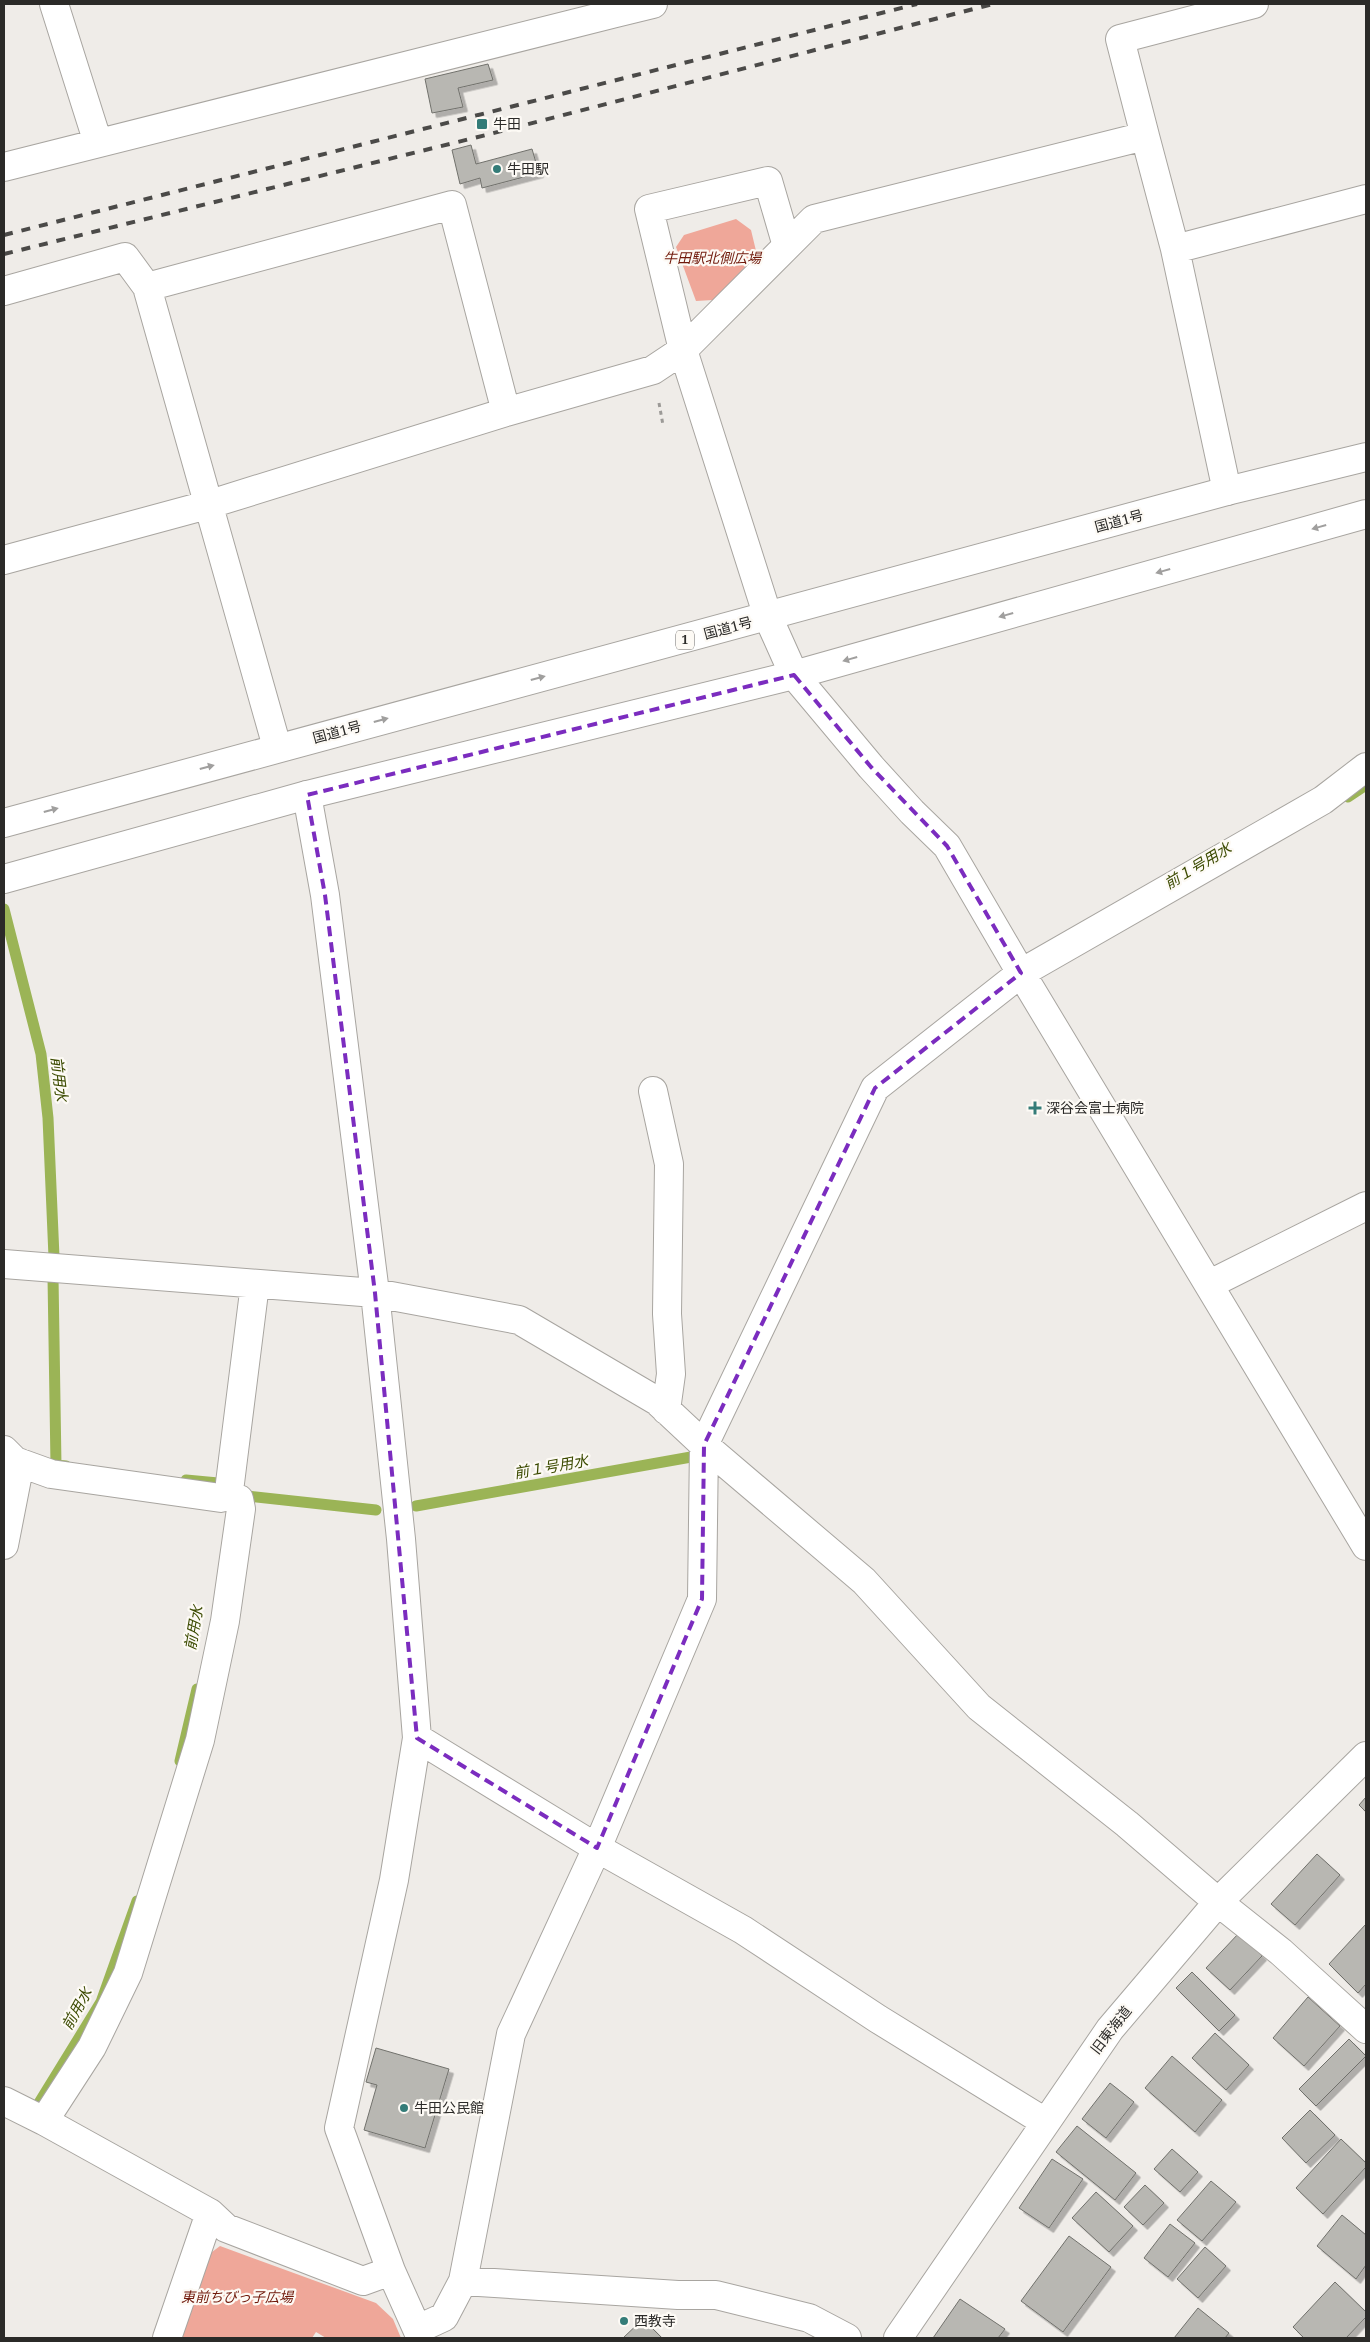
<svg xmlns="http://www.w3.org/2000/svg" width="1370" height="2342" viewBox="0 0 1370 2342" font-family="'Noto Serif','Noto Sans JP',serif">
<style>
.green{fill:#efa799}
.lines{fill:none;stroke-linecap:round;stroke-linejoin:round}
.stream{stroke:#9bb456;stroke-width:11}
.building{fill:#b8b7b2;stroke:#71716c;filter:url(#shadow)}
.minor-casing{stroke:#a8a5a0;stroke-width:30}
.highway-casing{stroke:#a8a5a0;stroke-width:30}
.path{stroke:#9c9a97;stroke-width:3;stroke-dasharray:4 4;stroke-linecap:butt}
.minor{stroke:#fff;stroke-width:28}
.highway{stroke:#fff;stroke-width:28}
.rail{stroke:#4b4a48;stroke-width:4;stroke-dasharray:9 9;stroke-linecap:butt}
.oneway{fill:#a09f9e}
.marked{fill:none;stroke:#7b2cbf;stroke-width:4;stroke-dasharray:10 6;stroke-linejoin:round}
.poi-dot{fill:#347c78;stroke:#fdfaf5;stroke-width:2}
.labels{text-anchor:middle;stroke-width:4.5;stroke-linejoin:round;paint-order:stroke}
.shield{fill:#fdfaf5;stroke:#6a6866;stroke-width:1}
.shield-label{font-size:12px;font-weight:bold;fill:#2b2a28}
.poi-label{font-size:14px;fill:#2b2a28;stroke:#fdfaf5;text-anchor:start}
.park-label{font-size:14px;font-style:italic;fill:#70190b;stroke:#fdfaf5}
.street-label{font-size:14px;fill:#2b2a28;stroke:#fdfaf5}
.water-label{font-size:15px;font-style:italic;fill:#3c4b02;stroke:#fdfaf5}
</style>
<defs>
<filter id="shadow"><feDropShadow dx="4.5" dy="4.5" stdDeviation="0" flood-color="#0004"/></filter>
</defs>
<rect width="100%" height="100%" fill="#efece8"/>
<path class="green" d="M736 219 751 230 757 255 713 300 696 301 676 247 684 235Z
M220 2246 376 2303 393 2319 401 2338H326L316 2332 312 2338H178L204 2258Z"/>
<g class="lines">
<path class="stream" d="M1348 797 1366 785
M4 909 41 1054 48 1118 54 1257
M53 1277 56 1465 66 1466
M186 1480 218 1483 228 1493
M238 1495 376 1510
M416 1506 691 1457
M180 1761 197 1689
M39 2103 101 2002 137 1901"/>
</g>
<path class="building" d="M488 64 493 80 458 88 463 107 432 113 425 79Z
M471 145 476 164 532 149 539 173 482 188 480 178 460 184 452 150Z
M1366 1797V1812L1359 1805Z
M1317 1854 1340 1875 1295 1925 1271 1904Z
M1366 1924V1984L1358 1993 1329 1964Z
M1239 1933 1262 1956 1230 1990 1206 1968Z
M1192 1972 1235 2015 1219 2031 1176 1988Z
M1308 1997 1340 2026 1304 2066 1273 2038Z
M1215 2033 1249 2065 1226 2090 1192 2058Z
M1349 2039 1366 2056 1316 2106 1299 2089Z
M376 2048 449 2069 425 2148 364 2130 377 2085 366 2082Z
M1172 2056 1222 2100 1195 2132 1145 2088Z
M1110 2083 1134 2102 1106 2138 1082 2119Z
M1310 2110 1335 2135 1306 2163 1282 2138Z
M1077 2126 1136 2173 1115 2200 1056 2152Z
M1341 2139 1366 2163V2167L1323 2214 1296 2188Z
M1172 2149 1198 2172 1180 2192 1154 2169Z
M1052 2159 1083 2179 1049 2228 1019 2208Z
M1211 2181 1236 2202 1202 2241 1177 2220Z
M1145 2185 1164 2203 1143 2225 1124 2207Z
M1096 2192 1133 2226 1109 2252 1072 2218Z
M1342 2215 1366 2235V2265L1356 2279 1317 2246Z
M1170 2224 1195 2243 1168 2277 1144 2258Z
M1069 2236 1111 2267 1063 2332 1021 2301Z
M1205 2247 1226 2266 1198 2298 1177 2279Z
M1335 2282 1366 2312V2317L1346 2338H1304L1293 2327Z
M960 2299 1005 2329 998 2338H933Z
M1198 2308 1229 2333 1225 2338H1174Z
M643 2319 662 2338H623Z"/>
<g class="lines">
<defs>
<path id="minor" d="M54 4 98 143
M612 14 653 4
M1145 136 1175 249 1366 199
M4 167 612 14 609 4
M787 246 768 181 649 209 683 350 768 617 794 675 871 767 912 812 947 846 1021 973 1366 1546
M1175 249 1227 491
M147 287 277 747
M4 291 125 257 147 287 452 205 506 412
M4 560 207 505 506 412 653 370 683 350 814 219 1145 136 1120 39 1254 4
M307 795 325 895 375 1293 401 1539 417 1738 394 1880 339 2128 391 2271
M653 1091 669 1164 667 1314 671 1374 666 1410
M4 1264 375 1293 519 1320 657 1401 704 1445 875 1088 1021 973 1323 800 1366 767
M1210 1284 1366 1206
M4 1450 15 1461 51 1474 221 1498
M230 1483 255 1284
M4 1545 20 1463
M417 1738 597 1848 743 1930 878 2019 1045 2122
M4 2101 44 2121 210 2213 226 2228 363 2281 391 2271 421 2338
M44 2121 92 2047 128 1973 200 1740 225 1621 241 1509 239 1499
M463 2281 678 2295H716L809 2318 847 2338
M418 2329 444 2317 463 2281 511 2034 597 1848 702 1599 704 1445 864 1581 979 1707 1127 1824 1218 1902 1281 1952 1366 2029
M167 2338 210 2213
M898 2338 1110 2029 1218 1902 1366 1756"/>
<path id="highway" d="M4 823 1227 491 1366 457
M4 879 307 795 794 675 1366 514"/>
</defs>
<use href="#minor" class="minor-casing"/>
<use href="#highway" class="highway-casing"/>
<path class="path" d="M659 403 663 425"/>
<use href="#minor" class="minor"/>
<use href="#highway" class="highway"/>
<path class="rail" d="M4 235 917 4
M4 254 486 135 993 4"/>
</g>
<defs><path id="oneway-solid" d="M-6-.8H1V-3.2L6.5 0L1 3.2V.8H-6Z" transform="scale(1.25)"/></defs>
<g class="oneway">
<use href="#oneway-solid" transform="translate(1319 527) rotate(164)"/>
<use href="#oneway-solid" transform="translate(1163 571) rotate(164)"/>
<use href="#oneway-solid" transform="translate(1006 615) rotate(164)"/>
<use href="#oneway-solid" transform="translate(850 659) rotate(164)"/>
<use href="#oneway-solid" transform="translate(538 678) rotate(-15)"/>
<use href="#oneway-solid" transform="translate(381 720) rotate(-15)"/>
<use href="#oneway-solid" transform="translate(207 767) rotate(-15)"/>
<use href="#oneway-solid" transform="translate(51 810) rotate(-15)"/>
</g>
<path class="marked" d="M794 675 871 767 947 846 1021 973 875 1088 704 1445 702 1599 597 1848 417 1738 375 1293 325 895 307 795Z"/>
<g class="poi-dot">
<rect x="476" y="118" width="12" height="12" rx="2.5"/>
<circle cx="497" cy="169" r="5"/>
<path d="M1032.5 1100.5h5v5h5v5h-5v5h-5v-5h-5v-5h5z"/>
<circle cx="404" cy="2108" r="5"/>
<circle cx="624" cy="2321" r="5"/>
</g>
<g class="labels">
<rect class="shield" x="676" y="630.5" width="18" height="19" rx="4"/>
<g class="shield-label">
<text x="685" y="644">1</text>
</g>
<g class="poi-label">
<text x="493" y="129">牛田</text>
<text x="507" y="174">牛田駅</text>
<text x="1046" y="1113">深谷会富士病院</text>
<text x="414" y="2113">牛田公民館</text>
<text x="634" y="2326">西教寺</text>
</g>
<g class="park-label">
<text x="712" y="263">牛田駅北側広場</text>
<text x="237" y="2302">東前ちびっ子広場</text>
</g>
<g class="street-label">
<text transform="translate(1119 521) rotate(-15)" y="5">国道1号</text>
<text transform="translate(728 628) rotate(-15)" y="5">国道1号</text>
<text transform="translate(337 732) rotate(-15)" y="5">国道1号</text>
<text transform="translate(1111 2030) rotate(-52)" y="5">旧東海道</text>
</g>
<g class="water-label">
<text transform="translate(1198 866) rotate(-31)" y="5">前１号用水</text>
<text transform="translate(59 1079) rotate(83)" y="5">前用水</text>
<text transform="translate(551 1467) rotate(-10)" y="5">前１号用水</text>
<text transform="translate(194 1628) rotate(-80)" y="5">前用水</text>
<text transform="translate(77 2009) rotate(-61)" y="5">前用水</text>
</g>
</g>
<rect width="1370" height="2342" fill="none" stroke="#2b2a28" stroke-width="10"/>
</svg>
